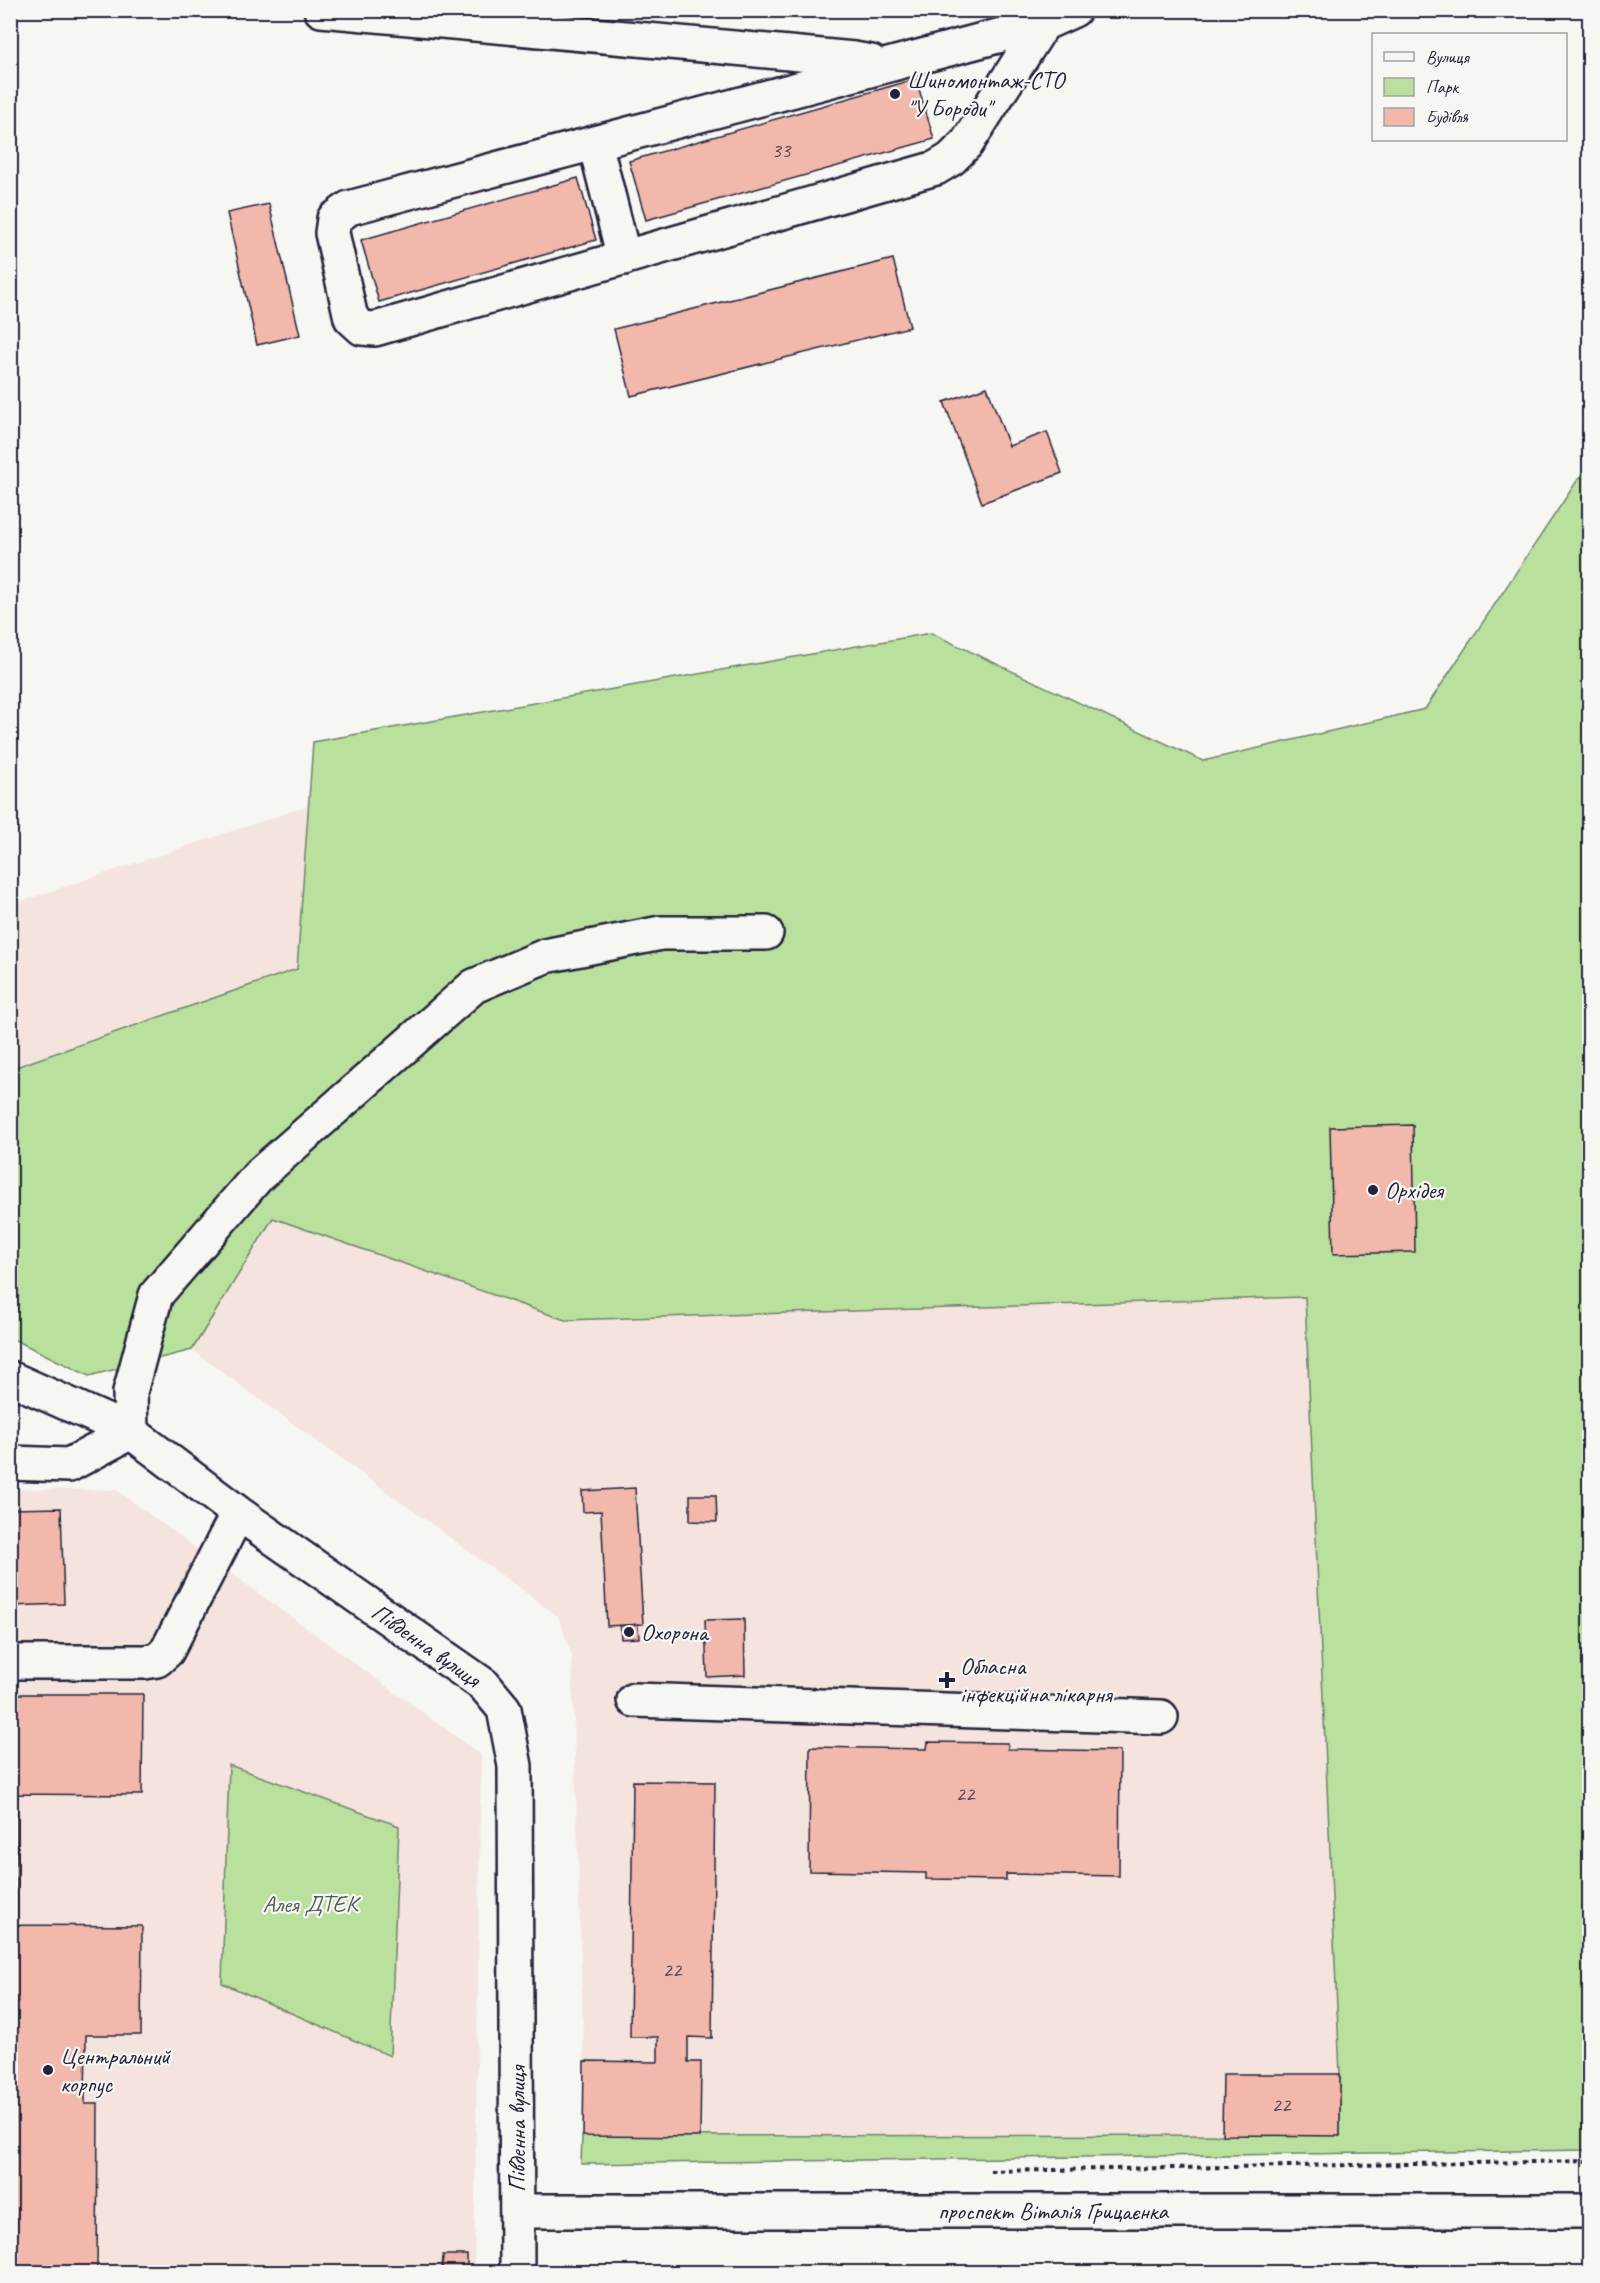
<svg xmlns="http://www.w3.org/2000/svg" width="1600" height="2283" viewBox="0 0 1600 2283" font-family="Caveat,sans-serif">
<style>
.built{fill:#f5e3dd}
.green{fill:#b9e19d;stroke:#6e826c;stroke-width:1.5}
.building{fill:#f2b8ac;stroke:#22223b;stroke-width:1.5}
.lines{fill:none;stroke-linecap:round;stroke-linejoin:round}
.minor-casing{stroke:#22223b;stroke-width:38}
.path{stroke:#22223b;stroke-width:4;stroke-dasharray:4.5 4.5;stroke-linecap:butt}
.minor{stroke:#f6f6f2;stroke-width:33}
.poi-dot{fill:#22223b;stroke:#f6f6f2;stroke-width:2}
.labels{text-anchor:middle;stroke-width:4.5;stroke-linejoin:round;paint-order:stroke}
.number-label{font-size:21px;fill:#564857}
.poi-label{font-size:24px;fill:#22223b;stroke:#f6f6f2;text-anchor:start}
.street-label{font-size:24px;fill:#22223b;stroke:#f6f6f2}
.park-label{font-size:24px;fill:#4f5b58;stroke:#f6f6f2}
</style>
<rect width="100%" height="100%" fill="#f6f6f2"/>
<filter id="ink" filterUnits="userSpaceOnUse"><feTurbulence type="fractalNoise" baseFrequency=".0167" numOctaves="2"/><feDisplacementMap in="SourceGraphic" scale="12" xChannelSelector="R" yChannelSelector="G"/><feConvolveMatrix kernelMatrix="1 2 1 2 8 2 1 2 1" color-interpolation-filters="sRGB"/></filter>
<g filter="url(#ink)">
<path class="built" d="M308 806 297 969 11 1069 10 905Z
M273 1218 565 1320 1305 1297 1340 2074V2136H582L584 2061 572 1655 558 1616 192 1350Z
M11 1489 116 1490 481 1755 474 2272H11Z"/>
<path class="green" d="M1589 463V2150L581 2164 582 2136 1340 2135V2074L1305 1297 565 1320 273 1218 192 1350 89 1376 11 1338 10 1069 297 969 313 742 931 633 1203 761 1425 709Z
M229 1765 399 1826 390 2056 222 1983Z"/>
<path class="building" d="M916 79 934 139 646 220 629 161Z
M578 178 596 240 379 302 361 240Z
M269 204 300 335 257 345 227 213Z
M893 259 910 327 631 396 614 329Z
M987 387 1009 446 1047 432 1062 473 982 503 944 402Z
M1413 1125 1415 1252 1333 1254 1330 1127Z
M635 1488 643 1624 607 1626 601 1511 583 1512 582 1491Z
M690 1495H716L717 1522 690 1521Z
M61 1508 64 1604 10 1606V1509Z
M744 1619 745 1675 707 1677 705 1620Z
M638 1624 639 1638 621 1639 620 1626Z
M10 1694H143L142 1795 10 1794Z
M928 1742 1008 1743V1749L1120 1751 1119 1876 1006 1874V1880L926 1879V1873L809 1871 810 1747 927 1749Z
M633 1781 715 1782 712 2038 688 2037V2062H701L700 2137 583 2136 584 2061 658 2062V2037H630Z
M10 1794H17V1925H10Z
M10 1925 142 1926 141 2035H86L85 2104H98L97 2272H10Z
M1223 2074H1340V2136L1222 2135Z
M443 2255H467V2272H442Z"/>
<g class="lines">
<defs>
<path id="minor" d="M321 10 854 59 871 62
M1043 24 967 143 951 159 936 168 375 329 362 328 351 318 332 233 334 219 349 208 1043 24 1074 10
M595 143 624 258
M10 1378 131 1432 238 1513 484 1685 504 1709 515 1766 517 2272
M131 1432 130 1392 156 1295 259 1175 474 986 545 956 661 933H766
M10 1463 69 1465 131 1432
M10 1662H145L157 1660 167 1651 238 1513
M634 1700 1161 1717
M517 2211H1590"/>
</defs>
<use href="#minor" class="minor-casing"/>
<path class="path" d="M990 2171 1590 2161"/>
<use href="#minor" class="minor"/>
</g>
</g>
<g class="poi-dot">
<circle cx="895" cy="94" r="6"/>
<circle cx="1373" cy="1190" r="6"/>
<circle cx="629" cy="1632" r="6"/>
<path d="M944 1671h6v6h6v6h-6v6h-6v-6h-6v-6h6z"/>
<circle cx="48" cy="2070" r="6"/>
</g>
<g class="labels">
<g class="number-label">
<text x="781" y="157">33</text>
<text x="965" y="1801">22</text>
<text x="672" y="1977">22</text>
<text x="1281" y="2112">22</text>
</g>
<g class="poi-label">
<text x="907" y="88">Шиномонтаж-СТО<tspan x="907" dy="28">"У Бороди"</tspan></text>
<text x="1385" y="1198">Орхідея</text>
<text x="641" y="1640">Охорона</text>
<text x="960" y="1674">Обласна<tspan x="960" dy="28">інфекційна лікарня</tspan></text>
<text x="60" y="2064">Центральний<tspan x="60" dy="28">корпус</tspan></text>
</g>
<g class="street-label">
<text transform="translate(426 1645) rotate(35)" y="8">Південна вулиця</text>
<text transform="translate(517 2129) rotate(-90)" y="8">Південна вулиця</text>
<text x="1053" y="2219">проспект Віталія Грицаєнка</text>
</g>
<g class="park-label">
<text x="310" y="1912">Алея ДТЕК</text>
</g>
</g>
<rect width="1600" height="2283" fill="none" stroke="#f6f6f2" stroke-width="36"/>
<rect x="18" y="18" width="1564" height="2247" fill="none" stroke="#22223b" stroke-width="2" filter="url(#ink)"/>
<rect x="1372" y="33" width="195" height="108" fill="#f6f6f2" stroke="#a1a1a9" stroke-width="1.5"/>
<rect x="1384" y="52" width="30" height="9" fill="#f6f6f2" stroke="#a1a1a9" stroke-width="1.5"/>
<text x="1426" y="63" font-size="18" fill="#22223b">Вулиця</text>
<rect x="1384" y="78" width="30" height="18" fill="#b9e19d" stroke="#a1a1a9" stroke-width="1.5"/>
<text x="1426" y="93" font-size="18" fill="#22223b">Парк</text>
<rect x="1384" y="108" width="30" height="18" fill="#f2b8ac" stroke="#a1a1a9" stroke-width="1.5"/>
<text x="1426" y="123" font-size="18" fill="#22223b">Будівля</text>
</svg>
